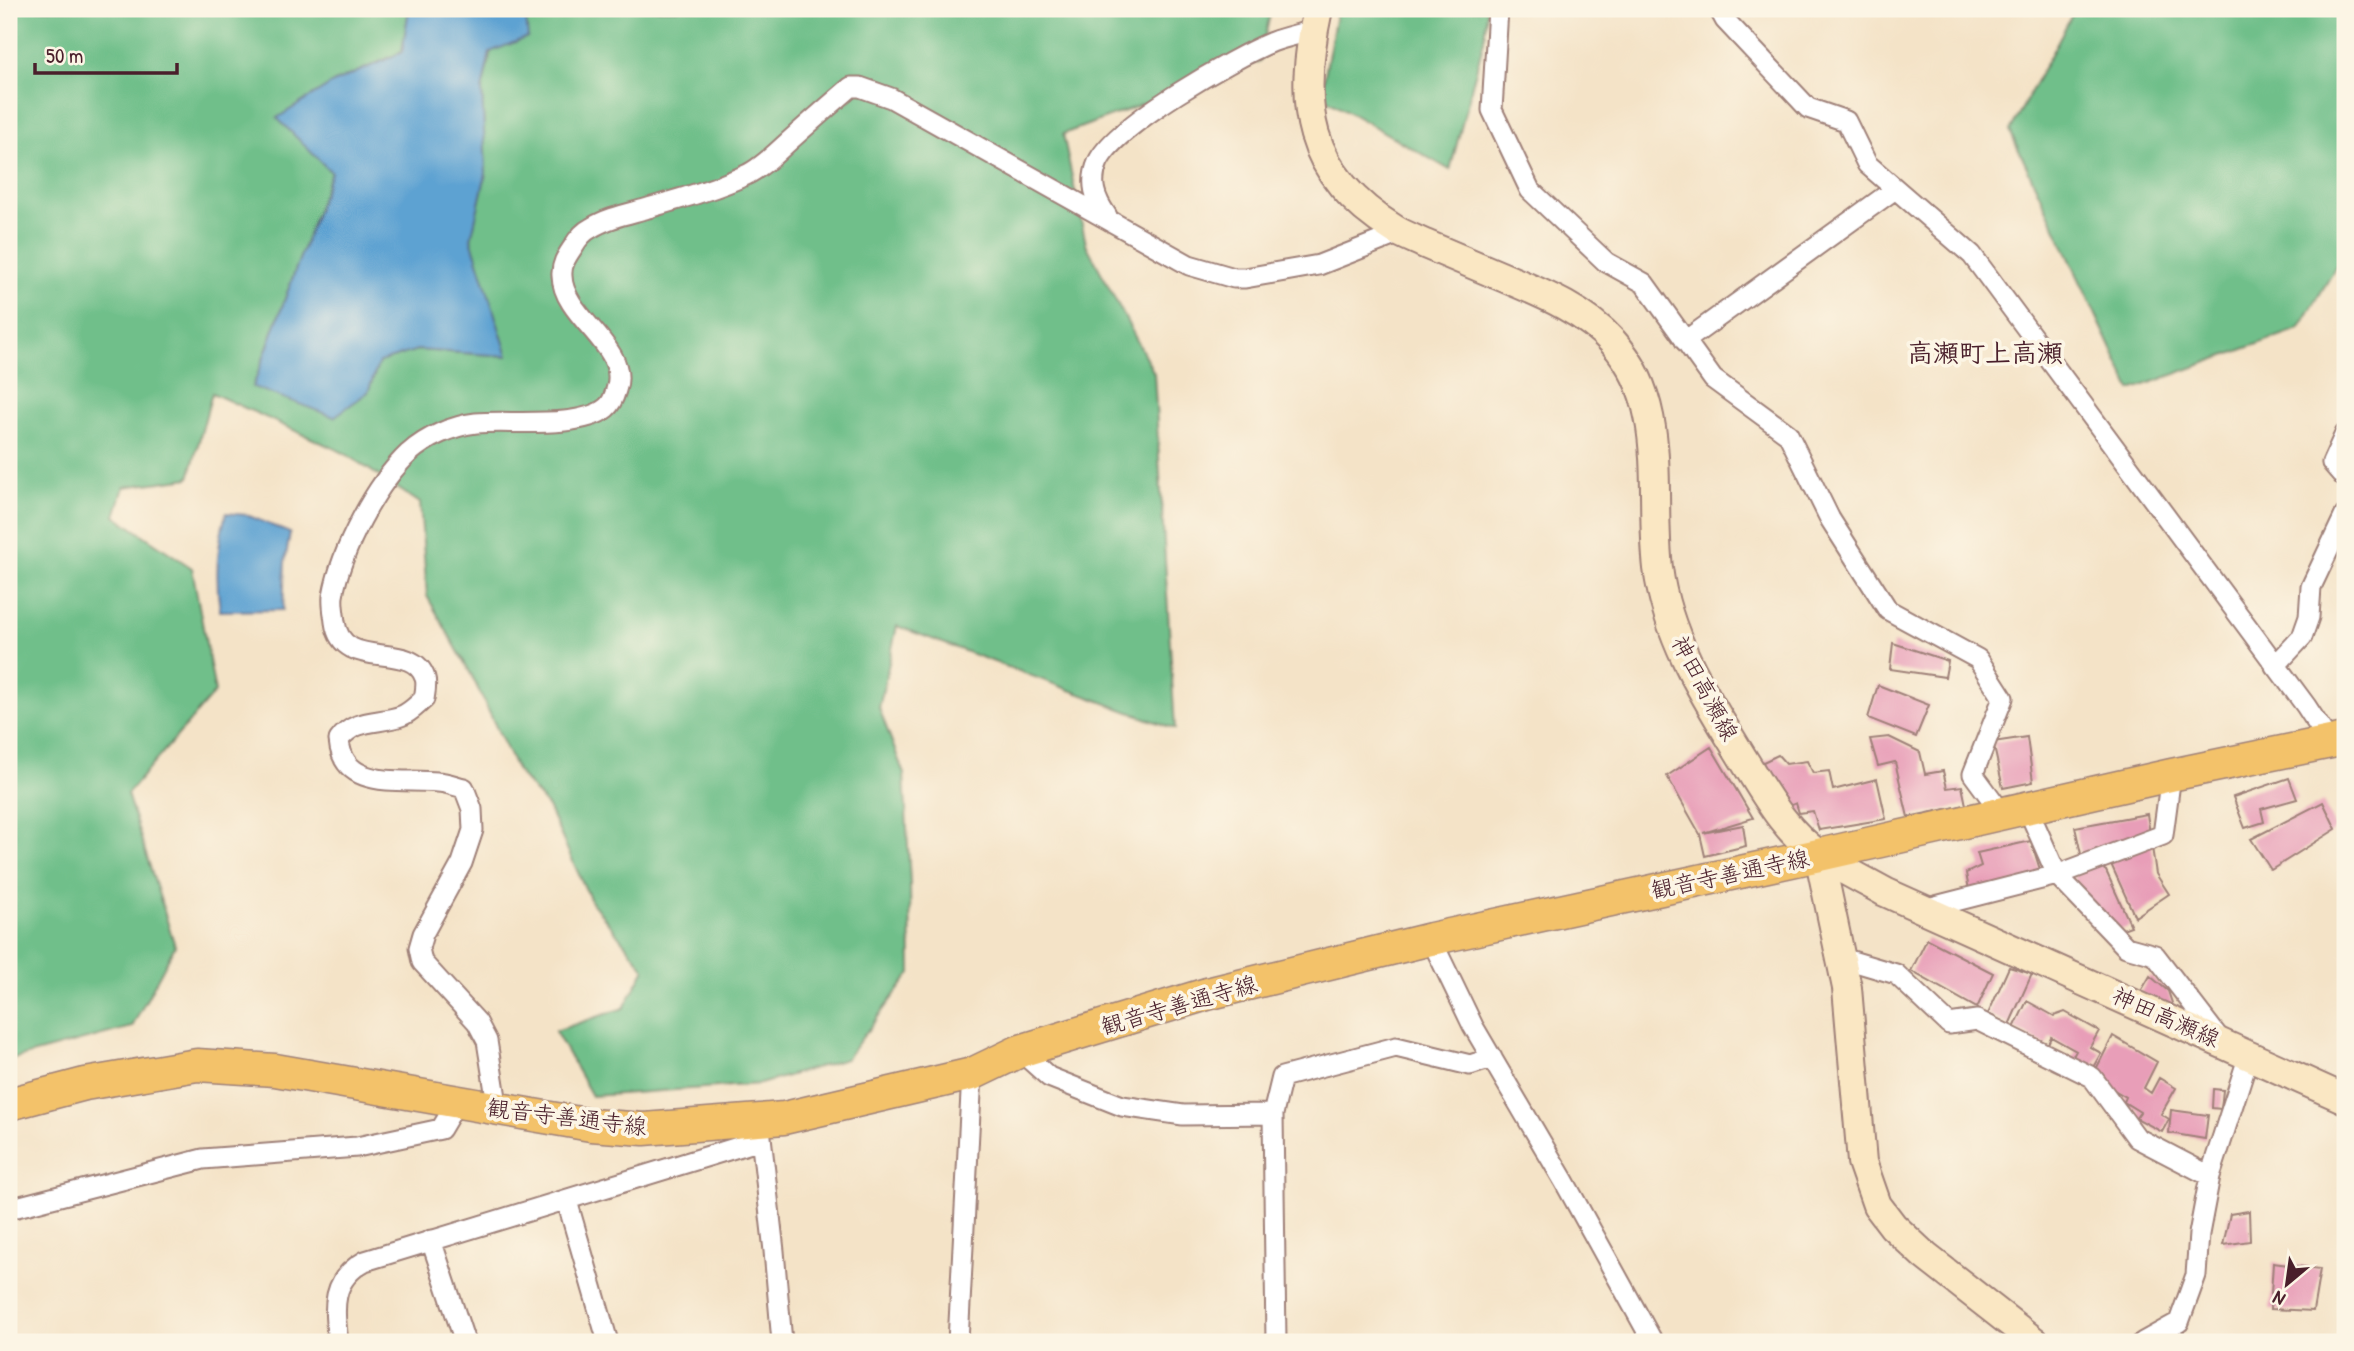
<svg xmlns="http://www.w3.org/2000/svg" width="2354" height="1351" viewBox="0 0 2354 1351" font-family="'Patrick Hand','Klee One',sans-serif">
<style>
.forest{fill:#70bf8a;stroke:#5d6f5a;stroke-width:2}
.water{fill:#5da2d2;stroke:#54607e;stroke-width:2}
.building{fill:#e89eb8}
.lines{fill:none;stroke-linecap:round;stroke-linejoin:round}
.street-casing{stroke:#9f8179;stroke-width:23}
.secondary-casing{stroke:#9f8179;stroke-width:32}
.primary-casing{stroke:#9f8179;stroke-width:35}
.street{stroke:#fff;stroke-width:19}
.secondary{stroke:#fae7c3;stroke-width:28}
.primary{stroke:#f3c26a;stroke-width:32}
.labels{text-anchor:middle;stroke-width:7;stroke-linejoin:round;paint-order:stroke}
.street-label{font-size:23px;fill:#4a1f2b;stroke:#fcf5e5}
.quarter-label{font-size:26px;font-weight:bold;fill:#4a1f2b;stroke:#fcf5e5}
</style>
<rect width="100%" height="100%" fill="#fcf5e5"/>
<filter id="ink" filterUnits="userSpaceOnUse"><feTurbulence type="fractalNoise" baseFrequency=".0143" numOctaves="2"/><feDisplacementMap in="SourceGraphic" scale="14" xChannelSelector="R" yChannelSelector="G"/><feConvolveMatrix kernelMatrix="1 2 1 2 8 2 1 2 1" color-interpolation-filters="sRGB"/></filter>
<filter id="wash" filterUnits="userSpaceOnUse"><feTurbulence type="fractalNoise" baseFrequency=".00686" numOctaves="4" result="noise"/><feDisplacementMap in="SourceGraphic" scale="28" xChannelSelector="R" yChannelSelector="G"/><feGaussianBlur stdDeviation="1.57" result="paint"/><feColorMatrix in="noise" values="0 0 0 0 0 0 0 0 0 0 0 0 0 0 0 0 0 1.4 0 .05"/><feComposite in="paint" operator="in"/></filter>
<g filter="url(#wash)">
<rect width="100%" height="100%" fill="#f4e3c7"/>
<path class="forest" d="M9 9H409L402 52 333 83 331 172 253 387 368 392 379 362 417 350 507 356 471 239 486 173 482 90 491 51 526 18 517 9H1271L1260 61 1063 134 1086 244 1154 373 1175 729 897 626 879 708 904 774 910 883 911 973 846 1059 760 1084 592 1096 555 1031 624 1008 645 969 591 901 548 807 517 771 472 676 427 596 420 503 344 453 212 393 189 478 124 487 115 516 192 568 215 692 127 794 175 946 132 1027 9 1060Z
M1337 9H1487L1484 40 1450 170 1321 96Z
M2075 9H2345V252L2299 329 2131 390 2010 131Z"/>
<path class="water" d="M409 9H517L526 18 528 37 490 52 482 90 486 173 471 239 508 356 417 350 379 362 368 392 334 417 253 387 331 172 277 118 333 83 402 52Z
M226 513 247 515 290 533 285 562 283 610 220 611C215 576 217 547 226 513Z"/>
<g id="blocks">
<path class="building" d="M1893 643 1948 661 1945 677 1890 669Z
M1878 685 1929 705 1916 737 1868 718Z
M1889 737 1920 752 1925 774 1943 771 1947 788 1962 786 1966 805 1908 817 1895 762 1878 766 1870 739Z
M2027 737 2033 782 2003 788 1993 742Z
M1711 747 1753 818 1703 833 1743 825 1746 846 1705 856 1700 834 1667 776Z
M1778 755 1786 764 1807 761 1813 773 1829 771 1833 790 1877 779 1886 819 1819 830 1813 811 1799 813 1796 803 1787 807 1761 763Z
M2289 778 2297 799 2261 809 2264 822 2245 828 2233 797Z
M2323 802 2336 829 2271 870 2251 839Z
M2147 814 2156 874 2169 894 2135 917 2111 864 2083 863 2075 827Z
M2031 841 2042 876 1970 896 1966 873 1981 866 1977 853Z
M2102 862 2131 926 2104 936 2073 876Z
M1927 939 1993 973 1977 1008 1911 971Z
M2009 967 2032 974 2009 1025 1988 1014Z
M2150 976 2168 991 2174 1009 2140 993Z
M2027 1001 2054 1016 2065 1012 2099 1031 2090 1047 2101 1053 2091 1071 2071 1060 2076 1051 2051 1037 2047 1046 2014 1028Z
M2113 1036 2157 1062 2144 1088 2151 1093 2159 1078 2176 1088 2161 1114 2169 1119 2162 1132 2136 1118 2140 1112 2124 1102 2126 1097 2092 1077Z
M2213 1089 2223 1090 2221 1109 2212 1108Z
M2171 1110 2208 1115 2205 1139 2169 1133Z
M2249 1211 2250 1241 2223 1245 2230 1214Z
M2273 1263 2320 1269 2313 1311 2270 1309Z"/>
</g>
</g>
<g filter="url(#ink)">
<use href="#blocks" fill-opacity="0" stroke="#9f8179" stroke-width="2"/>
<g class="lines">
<defs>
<path id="street" d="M1498 9 1492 110 1530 190 1606 262 1644 283 1713 379 1788 434 1830 519 1888 610 1978 659 2003 698 1973 774 2001 812
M1719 9 1725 20 1808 108 1846 121 1867 164 1972 255 2306 706 2330 743
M1107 216C1095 199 1089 183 1098 162 1115 125 1233 58 1272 42 1285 37 1300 34 1313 30
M1685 341 1895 189
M2345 434 2332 463 2345 478
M2275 666 2302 637 2309 617 2311 587 2345 515
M2027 807 2057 875 2163 835 2171 775
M1924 909 2057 875 2126 947 2155 955 2222 1042
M1431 939 1473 1026 1564 1181 1653 1342
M1842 958 1896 974 1949 1024 1977 1020 2092 1077 2137 1138 2210 1176
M1020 1051 1049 1077 1122 1106 1183 1115 1273 1114
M498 1110 487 1041 477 1022 422 962 419 948 423 934 462 863 473 830 472 809 464 788C455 786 446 782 437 782 400 778 343 791 339 740 355 718 378 724 401 716 410 713 417 705 424 699 425 693 427 684 425 678 412 638 342 674 335 622 334 613 332 604 333 596 341 550 376 484 409 453 427 437 452 426 476 423 509 420 580 429 606 408 611 404 614 397 616 390 631 347 563 318 562 276 561 264 567 256 573 247 577 240 583 232 591 228 607 218 627 214 645 209 679 199 713 190 746 175 761 168 775 154 787 143 808 124 830 105 851 87H860L891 98 1189 265 1234 278H1245L1319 265 1400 233
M760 1128 774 1251 782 1342
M567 1201 608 1342
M9 1209 203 1159 357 1147 441 1129 457 1102
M431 1240 465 1342
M338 1342C334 1308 330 1280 365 1261L761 1140
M958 1342 972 1074
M1276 1342 1273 1114 1282 1077 1396 1047 1470 1065 1492 1058
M2143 1342 2179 1322 2196 1275 2199 1234 2210 1176 2249 1055"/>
<path id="secondary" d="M1318 9C1297 104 1305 174 1394 229 1403 235 1415 239 1425 244 1453 256 1482 268 1510 280 1546 295 1586 312 1613 342 1670 405 1649 491 1658 568 1667 638 1706 698 1742 757 1764 792 1784 831 1820 855 1840 869 1864 880 1885 892L2345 1099
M1819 855 1847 988 1862 1162 1877 1205 1893 1226 1925 1256 2035 1342"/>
<path id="primary" d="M9 1104 85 1084 197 1065 275 1070 591 1125 644 1129 784 1118 972 1074 1020 1051 1207 994 1431 939 1819 855 2171 775 2345 739"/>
</defs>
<use href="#street" class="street-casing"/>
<use href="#secondary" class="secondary-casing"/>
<use href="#primary" class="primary-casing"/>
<use href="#street" class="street"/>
<use href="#secondary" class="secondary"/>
<use href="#primary" class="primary"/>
</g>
</g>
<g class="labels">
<g class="street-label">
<text transform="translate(1705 688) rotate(62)" y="8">神田高瀬線</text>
<text transform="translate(1730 874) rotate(-12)" y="8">観音寺善通寺線</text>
<text transform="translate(1179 1005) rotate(-16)" y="8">観音寺善通寺線</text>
<text transform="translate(2166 1017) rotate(24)" y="8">神田高瀬線</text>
<text transform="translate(567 1117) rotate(7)" y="8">観音寺善通寺線</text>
</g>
<g class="quarter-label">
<text x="1985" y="362">高瀬町上高瀬</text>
</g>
</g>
<rect width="2354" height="1351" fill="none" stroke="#fcf5e5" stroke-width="35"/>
<g transform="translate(2287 1284) rotate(209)" stroke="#fcf5e5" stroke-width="5" paint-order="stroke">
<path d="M0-5L12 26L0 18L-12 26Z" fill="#4a1f2b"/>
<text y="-10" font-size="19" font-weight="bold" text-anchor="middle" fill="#4a1f2b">N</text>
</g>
<path d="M35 63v10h142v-10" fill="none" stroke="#4a1f2b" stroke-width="3.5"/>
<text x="46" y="63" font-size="21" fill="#4a1f2b" stroke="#fcf5e5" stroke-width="5" paint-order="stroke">50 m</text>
</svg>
